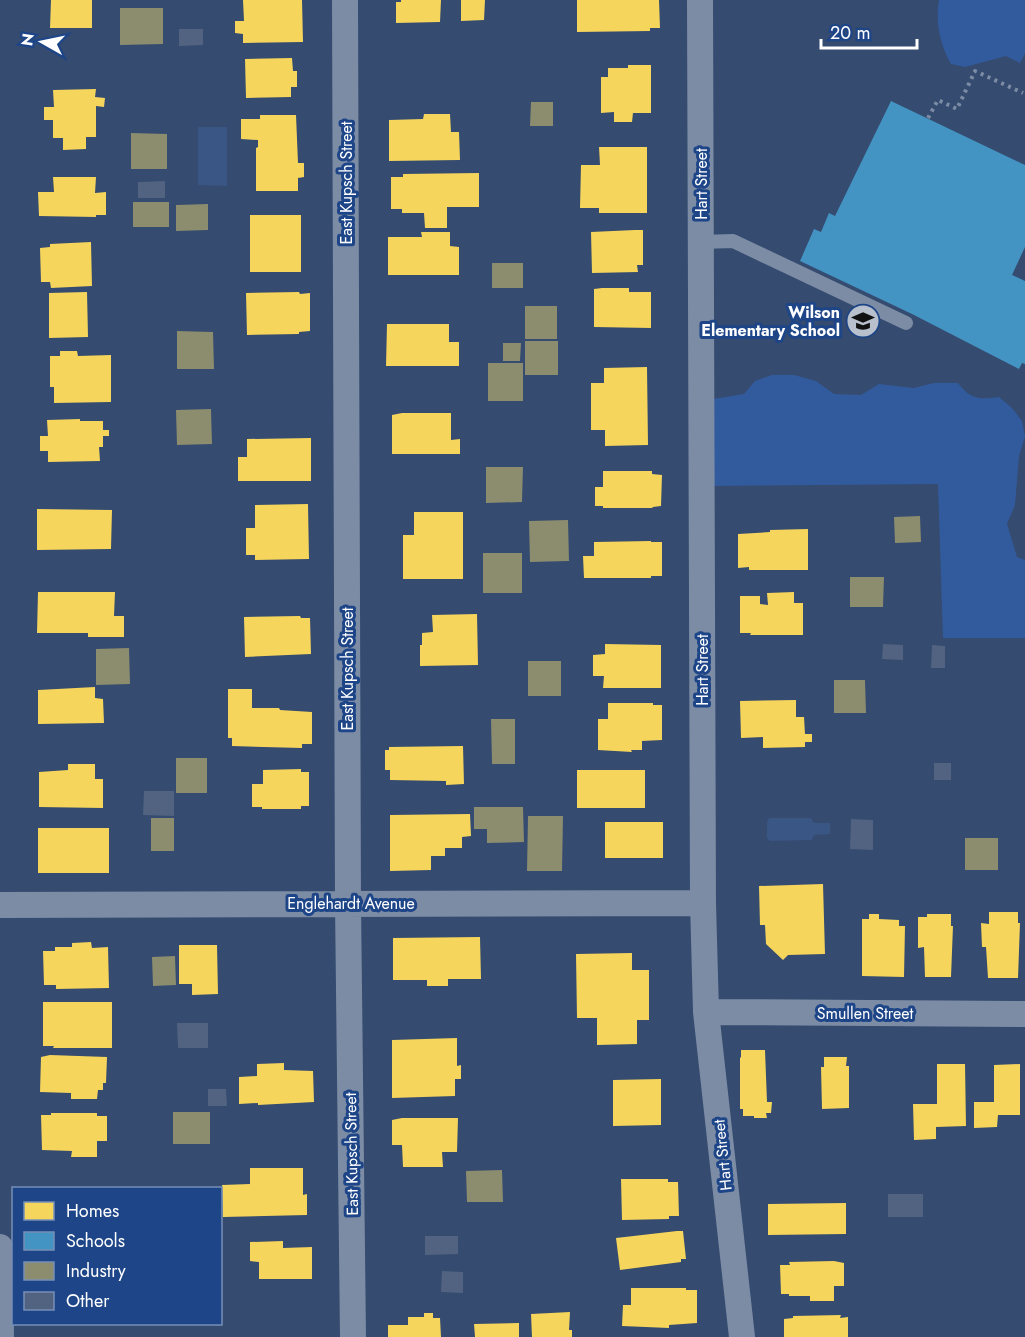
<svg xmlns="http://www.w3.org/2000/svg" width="1025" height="1337" viewBox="0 0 1025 1337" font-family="Jost,sans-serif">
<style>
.green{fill:#325b9d}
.water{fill:#3a5685}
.homes{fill:#f6d55c}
.schools{fill:#4393c3}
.industry{fill:#8c8c6e}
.building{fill:#516380}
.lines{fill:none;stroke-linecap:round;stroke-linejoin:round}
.path{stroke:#7c8ca5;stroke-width:4;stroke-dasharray:3 4.5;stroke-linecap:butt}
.lane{stroke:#7c8ca5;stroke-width:14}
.street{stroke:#7c8ca5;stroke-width:26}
.labels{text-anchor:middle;stroke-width:6;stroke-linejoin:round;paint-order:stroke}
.street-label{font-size:16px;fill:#fff;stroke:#1d4587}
.poi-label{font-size:16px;font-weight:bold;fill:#fff;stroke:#1d4587;text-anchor:end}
</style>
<rect width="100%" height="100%" fill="#354b6f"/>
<path class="green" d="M939 0H1025V53L1020 63 1006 56 965 67 951 64C940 45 935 21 939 0Z
M772 375H794L816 381 834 394 861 395 879 384 914 388 934 383H958C970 399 979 400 999 397L1012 408 1022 421 1025 436 1019 456 1015 505 1007 524 1017 557 1025 560V638H943L938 484 702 486 701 401 744 394 755 381Z"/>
<path class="water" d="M198 127H227V186L198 185Z
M769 818H811L814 823H830V834L814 835 812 840 770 841 767 838V822Z"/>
<path class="homes" d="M51 0H92V28H50Z
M243 0H302L303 42 243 43V34L235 33V21H244Z
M401 0H441L440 22 396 23V2H401Z
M461 0H485L484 20 461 21Z
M577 0H659L660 28H650V31L577 32Z
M292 58 293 71H297V87H291V97L246 98 245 59Z
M628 65H651V113H633L632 122H614V112L601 113V77H608V68H628Z
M96 89 95 97 105 98 104 107 96 106V137H86V149L63 150V138H53V120H44V107H54L53 90Z
M424 114H450L451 132H459L460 160 389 161V120L423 119Z
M260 115H296L298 163H304V177L298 178V191H256V148L258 147V140L241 139V119H260Z
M599 147H647V213H599V208H580L581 165H600Z
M479 173V207H447V228H425L424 213H402V209H391V177H403V174Z
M53 177H96L95 193 106 192V215H96V217L39 216 38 192H54Z
M250 215H301V272H250Z
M635 230H643V265H637L638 272 592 273 591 232Z
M421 232H450V246L459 247V275H388V237H422Z
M91 242 92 286 51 288 50 282H41L40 248 50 247V244Z
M602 288H629V292H651V328L594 327V289Z
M87 292 88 337 49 338V293Z
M299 292 300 294 310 293V331L299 332V334L247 335 246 293Z
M387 324H449V342H459V366H386Z
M60 351H77L78 356 111 355V402L54 403V387H50V356H60Z
M647 367 648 445 605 446V430H591V383H604V368Z
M402 413H451V440L460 439V454H392V415Z
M80 419V421H103V430H109V436H103V447H99L100 461 48 462V451H40V436H48L47 420Z
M311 438V481H238V457H247V439Z
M603 471H652V474L662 475 661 506 653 507 652 508H603V506H595V487H603Z
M308 504 309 559 255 560V555H246V528H255V505Z
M37 509 112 510 111 549 37 550Z
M414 512H463V579H403V535H414Z
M808 529V570H749V567L738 568V534L770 532V530Z
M651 541V542H662V576H651V578H584L583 556H594V542Z
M38 592H115L114 616H124V637H88V633H37Z
M794 592V603H803V635H750L751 633H740V596H760V604L768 605 767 593Z
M477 614 478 665 420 666V645H422V633L433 632 432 615Z
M300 616 301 618H310L311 654 245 657 244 617Z
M605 644 661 645V688H603L604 676H593V655L605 654Z
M95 687V698L103 699 104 723 38 724V690Z
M228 689H252V708H279L280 710 312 712V744H302V748L232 746V738H228Z
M796 700V717H804L805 734H812V742H805V747L763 748V737L741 738 740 701Z
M608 703H653V705H662V740L642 741V750H631L632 752 598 750V719H608Z
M463 746 464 784 446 785V781L390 780V770H385V750H389V747Z
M68 764H95V779H103V808L39 807V772L68 770Z
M301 769V772H309V806H301V809H262V807H252V784H263V770Z
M577 770H645V808H577Z
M470 814 471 836 462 837V848H445V856H431V870L390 871V815Z
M605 822H663V858H605Z
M38 828H109V873H38Z
M823 884 825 954 788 955 783 960 766 944 765 925H760L759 886Z
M989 912H1018V923H1020L1018 978H988L986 947H982L981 923 989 924Z
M869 914H879V919L899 920V926H905L904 977 862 976V919H869Z
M927 914H951V926H953L951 977H925L924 947 918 948V917H927Z
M480 937 481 979H448V986H427V980H393V938Z
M91 942 92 948 108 947 109 988 56 989V985H44L43 951H55V947H72V943Z
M179 945H217L218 994 192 995V984H179Z
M632 953V970H649V1020H637V1044L597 1045V1018H577L576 954Z
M43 1002H112V1048H53L54 1046H43Z
M457 1038V1066L461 1065V1079H455V1096L392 1098V1040Z
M741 1050H765L767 1102H772L771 1113H766L767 1118H754V1116H743V1109H740V1058L741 1057Z
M50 1055 107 1057 106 1083H103V1090H98L97 1099H71V1093L40 1092 41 1057Z
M824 1057H847L846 1066H849V1108L822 1109 821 1067H824Z
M284 1063V1070L313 1071 314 1102 258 1105V1103L239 1104V1077L257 1076V1064Z
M937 1064H965L966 1126 936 1127V1139L914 1140 913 1104H937Z
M1020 1064V1115H998L997 1127 974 1128V1102H994V1065Z
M661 1079V1125L613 1126V1080Z
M51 1113H97V1116H107V1141H97V1157H71L72 1151 42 1150 41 1115H51Z
M402 1118H458L457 1152H442L443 1167H403L402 1145H392V1120Z
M250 1168H303V1195L307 1194V1215L223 1217 222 1185 250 1184Z
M621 1179H668V1182H678L679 1216H669V1219L622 1220Z
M846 1203V1234L768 1235V1204Z
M677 1231H683L686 1259H681V1262L620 1270 616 1238Z
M283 1241V1248L312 1247V1279H259V1262L250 1261V1242Z
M834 1261 844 1263V1286H834V1301H810V1296H789V1294H781L780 1265H790L789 1262Z
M631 1288H686V1290H697V1323L669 1325V1328L622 1326 623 1305H631Z
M570 1312 569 1330H572V1337H532L531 1314Z
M424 1313H433V1318H440L441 1337H388V1325H408V1317H424Z
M841 1315 840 1318 848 1317V1337H784V1319L793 1318V1316Z
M519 1323V1337H475L474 1324Z"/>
<path class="schools" d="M891 101 1025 165V247L1012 275 1025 281V364L1022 363 1019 369 912 314 800 261 814 229 821 232 829 213 835 216Z"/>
<path class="industry" d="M120 8H163V44L120 45Z
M531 102H553V126H530Z
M131 133 167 134V169H131Z
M133 202H169V227H133Z
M208 204V230L176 231V205Z
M492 263H523V288H492Z
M525 306H557V339H525Z
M177 331 213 332 214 369H177Z
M525 341H558V375H525Z
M503 343H521L520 361H503Z
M488 363H523V401H488Z
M211 409 212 444 177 445 176 410Z
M486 467H523L522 502 486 503Z
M920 516 921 542 895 543 894 517Z
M568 520 569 561 530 562 529 521Z
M483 553H522V593H483Z
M850 577H884L883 607H850Z
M129 648 130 684 96 685V649Z
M528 661H561V696H528Z
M834 680H865L866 713H834Z
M491 719H515V764H492Z
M176 758H207V793H176Z
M474 807H523L524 842 487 843V829H474Z
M528 816H563L562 871H527Z
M151 818H174V851H151Z
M965 838H998V870H965Z
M175 956 176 985 153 986 152 957Z
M173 1112H210V1144H173Z
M502 1170 503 1202H467L466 1171Z"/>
<path class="building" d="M179 29H203V45L179 46Z
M165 181V198H138V182Z
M883 644 903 645V660L882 659Z
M932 645 945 646V668H931Z
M934 763H951V780H934Z
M144 791H174V816L143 815Z
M851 819 873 820V850L850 849Z
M177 1023H208V1048H178Z
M208 1089H226L227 1106H208Z
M888 1194H923V1217H888Z
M425 1236H458V1254L425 1255Z
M442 1271 463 1272V1293L441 1292Z"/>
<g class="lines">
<path class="path" d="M928 118 938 100 957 109 975 71 1023 93"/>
<path class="lane" d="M701 242 733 241 906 323"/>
<path class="street" d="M345 0 348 903 353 1337
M700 0 703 903 706 1012 742 1337
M0 905 703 903
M706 1012 1025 1014
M0 1247 1 1337"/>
</g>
<defs>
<symbol id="school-disc" viewBox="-11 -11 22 22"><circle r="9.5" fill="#b8c0cd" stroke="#1d4587"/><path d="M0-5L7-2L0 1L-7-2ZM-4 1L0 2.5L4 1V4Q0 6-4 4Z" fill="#111"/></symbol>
</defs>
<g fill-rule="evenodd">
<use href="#school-disc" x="844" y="302" width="38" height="38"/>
</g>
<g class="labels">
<g class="street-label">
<text transform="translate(346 183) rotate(-90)" y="6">East Kupsch Street</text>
<text transform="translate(701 184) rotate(-90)" y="6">Hart Street</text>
<text transform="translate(347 669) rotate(-90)" y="6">East Kupsch Street</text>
<text transform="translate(702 670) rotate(-90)" y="6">Hart Street</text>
<text x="351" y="909">Englehardt Avenue</text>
<text x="865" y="1019">Smullen Street</text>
<text transform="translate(351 1154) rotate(-91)" y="6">East Kupsch Street</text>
<text transform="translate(722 1155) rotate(-96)" y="6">Hart Street</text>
</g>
<g class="poi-label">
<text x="840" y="318">Wilson<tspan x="840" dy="18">Elementary School</tspan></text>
</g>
</g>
<rect x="12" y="1187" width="210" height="138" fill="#1d4587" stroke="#778fb7" stroke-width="1.5"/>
<rect x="24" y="1202" width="30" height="18" fill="#f6d55c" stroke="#778fb7" stroke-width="1.5"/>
<text x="66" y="1217" font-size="18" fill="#ffffff">Homes</text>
<rect x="24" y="1232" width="30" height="18" fill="#4393c3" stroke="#778fb7" stroke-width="1.5"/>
<text x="66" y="1247" font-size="18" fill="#ffffff">Schools</text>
<rect x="24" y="1262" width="30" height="18" fill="#8c8c6e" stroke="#778fb7" stroke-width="1.5"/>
<text x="66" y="1277" font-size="18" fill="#ffffff">Industry</text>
<rect x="24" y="1292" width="30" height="18" fill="#516380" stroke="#778fb7" stroke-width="1.5"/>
<text x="66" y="1307" font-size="18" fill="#ffffff">Other</text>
<g transform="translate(42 42) rotate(279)" stroke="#1d4587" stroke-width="4.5" paint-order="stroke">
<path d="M0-4.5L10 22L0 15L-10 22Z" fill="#ffffff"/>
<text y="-9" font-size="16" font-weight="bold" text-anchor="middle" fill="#ffffff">N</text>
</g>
<path d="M821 39v9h96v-9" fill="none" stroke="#ffffff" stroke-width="3"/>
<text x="830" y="39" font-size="18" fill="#ffffff" stroke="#1d4587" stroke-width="4.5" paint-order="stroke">20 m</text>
</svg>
